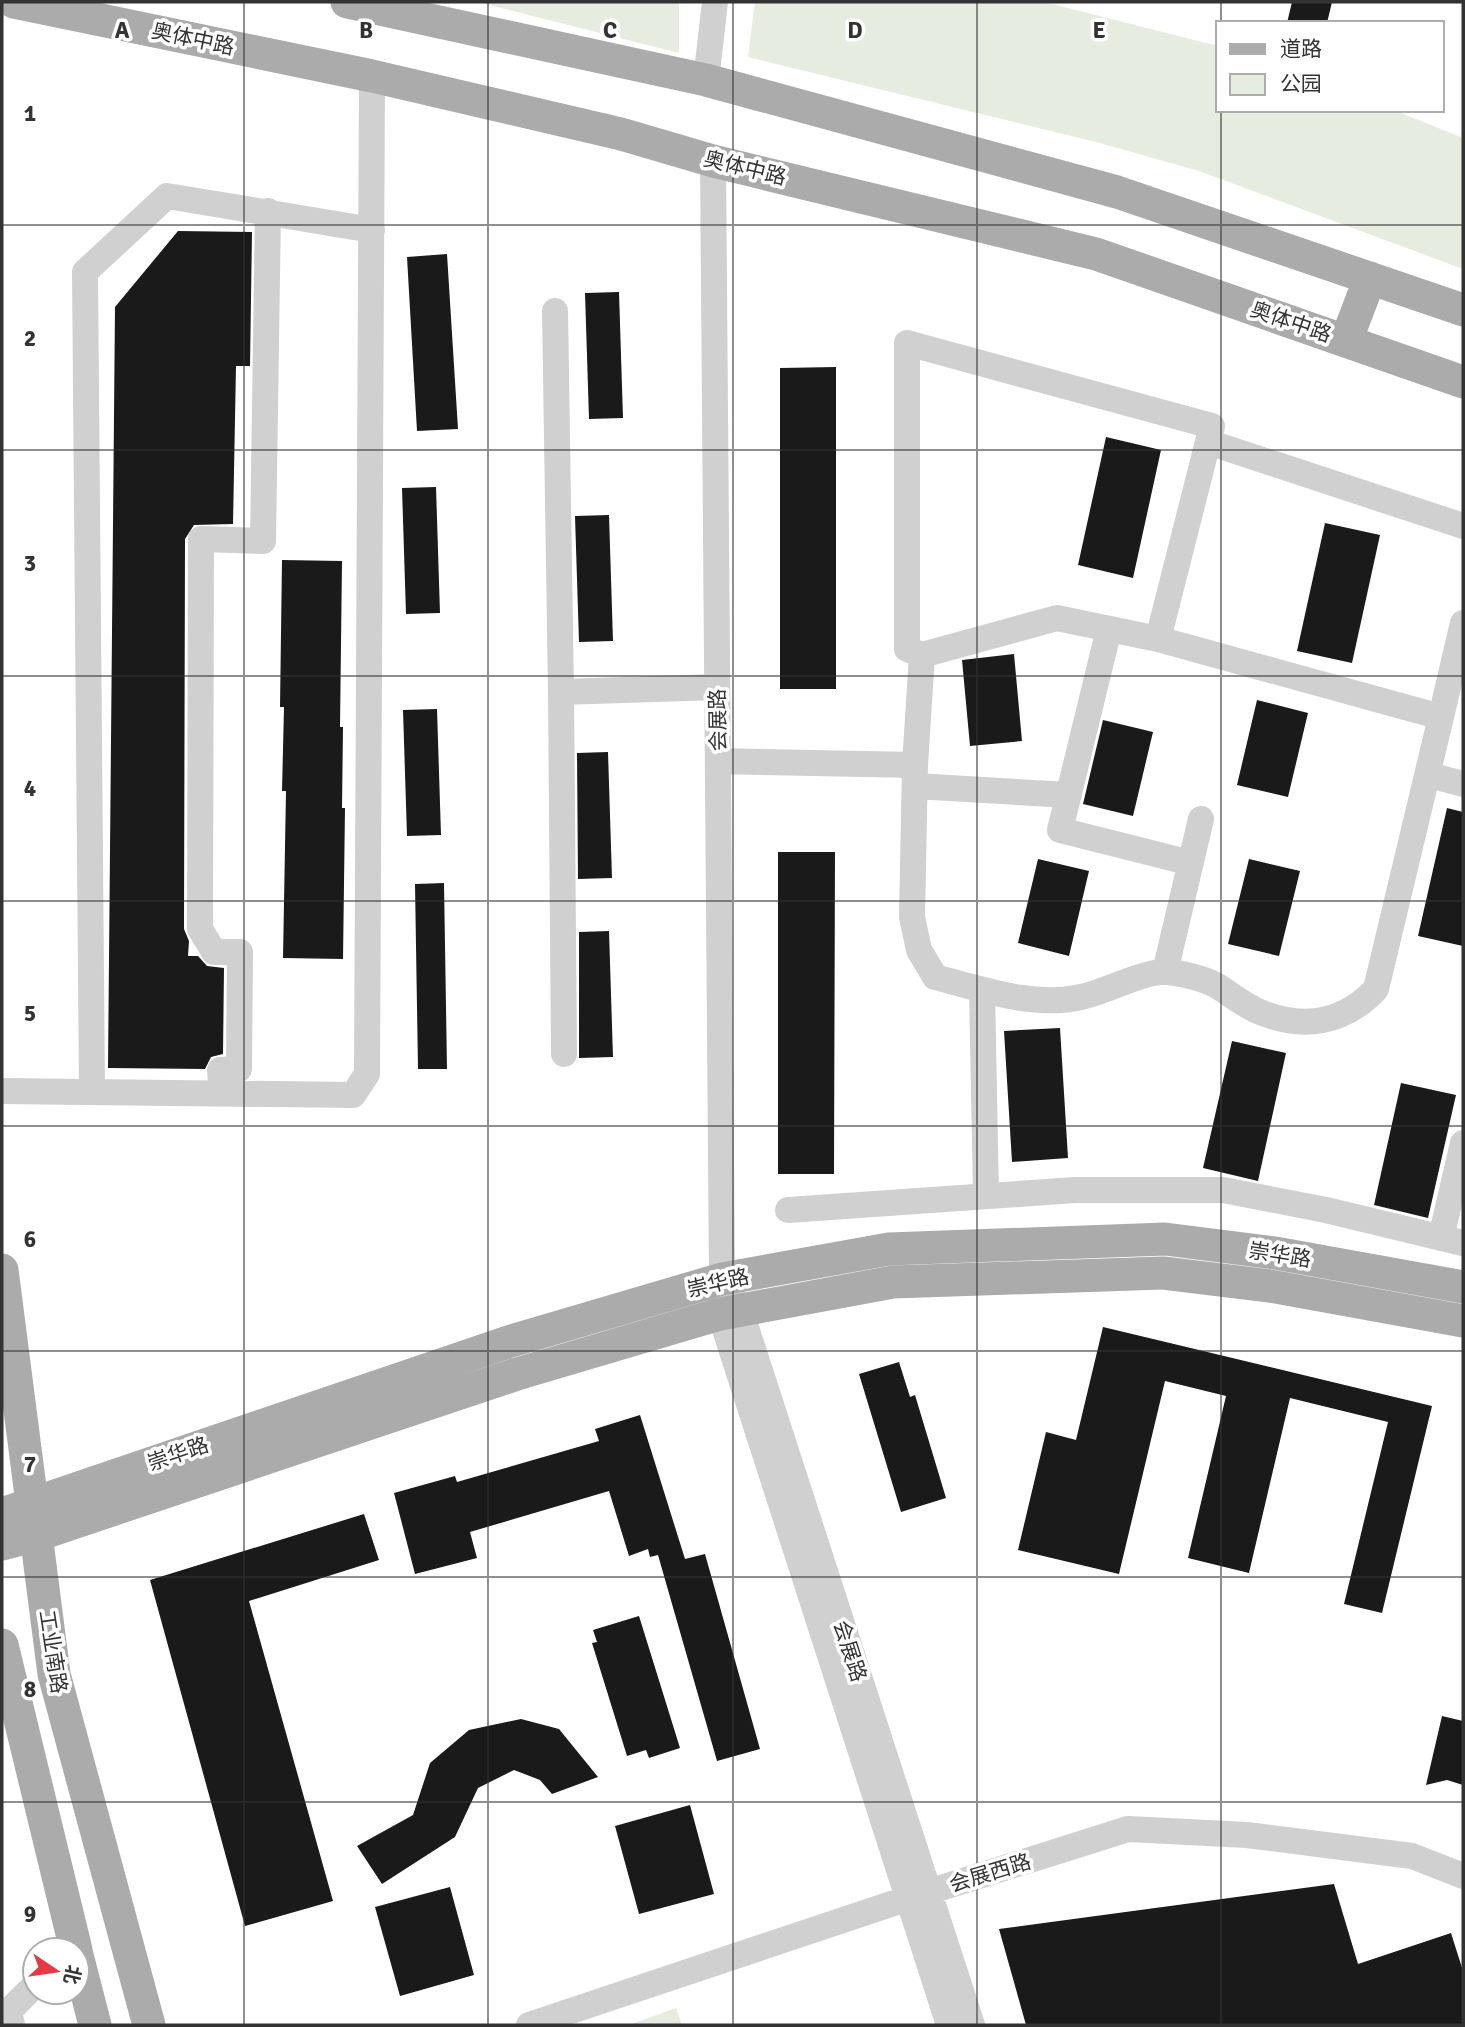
<svg xmlns="http://www.w3.org/2000/svg" width="1465" height="2027" viewBox="0 0 1465 2027" font-family="Signika,'Noto Sans SC',sans-serif">
<style>
.green{fill:#e6ecdf}
.building{fill:#1a1a1a}
.lines{fill:none;stroke-linecap:round;stroke-linejoin:round}
.minor{stroke:#d0d0d0;stroke-width:26}
.major{stroke:#ababab;stroke-width:33}
.grid{fill:none;stroke:#333;stroke-width:2;stroke-opacity:0.55}
.labels{text-anchor:middle;stroke-width:7;stroke-linejoin:round;paint-order:stroke}
.street-label{font-size:21px;fill:#333;stroke:#fff}
.grid-label{font-size:23px;text-anchor:middle;font-weight:bold;fill:#333;stroke:#fff;stroke-width:7;stroke-linejoin:round;paint-order:stroke}
</style>
<rect width="100%" height="100%" fill="#fff"/>
<path class="green" d="M477 2H679V53Z
M755 2H1044L1218 46V110H1394L1463 138V269L1199 171 1096 142 748 57Z
M676 2008 682 2025H629Z"/>
<path class="building" d="M1292 2H1332L1327 23H1287Z
M178 231 252 232 250 366H236L233 524 194 525 185 539 184 929 189 941 188 956H198L207 966 224 968 223 1054 211 1057 205 1069 108 1068 115 307Z
M447 254 458 429 417 431 407 257Z
M619 292 623 418 589 419 585 293Z
M836 367V689H780V368Z
M1106 437 1161 450 1133 578 1078 565Z
M436 487 440 613 406 614 402 488Z
M609 515 613 641 579 642 575 516Z
M1325 523 1380 535 1352 663 1297 651Z
M282 560 342 561 340 727H343L342 808H345L343 959 283 958 286 791H282L284 707H280Z
M1014 654 1022 741 970 746 962 660Z
M1257 700 1308 713 1288 797 1237 785Z
M437 709 441 835 407 836 403 710Z
M1103 720 1153 732 1133 816 1083 804Z
M608 752 612 878 578 879 577 753Z
M1447 808 1463 812V946L1418 936Z
M778 852H835L834 1174H778Z
M1038 859 1089 871 1069 956 1018 943Z
M1249 859 1300 871 1279 956 1228 944Z
M444 883 447 1069H418L415 884Z
M609 931 613 1057 579 1058V932Z
M1060 1028 1068 1158 1012 1162 1004 1031Z
M1232 1041 1286 1053 1258 1181 1203 1168Z
M1401 1083 1456 1095 1428 1218 1374 1205Z
M1103 1327 1432 1406 1382 1613 1344 1604 1388 1422 1290 1398 1249 1573 1188 1558 1226 1396 1165 1381 1119 1574 1018 1550 1046 1432 1076 1440Z
M899 1362 910 1397 915 1395 946 1498 901 1512 859 1374Z
M640 1415 685 1559 705 1554 760 1749 717 1761 658 1555 650 1557 648 1549 629 1556 609 1491 470 1532 477 1558 415 1574 394 1493 455 1476 457 1482 599 1441 595 1429Z
M364 1514 379 1560 249 1601 333 1901 245 1926 150 1580Z
M639 1616 680 1748 649 1758 646 1750 627 1756 592 1643 597 1642 593 1630Z
M1442 1716 1463 1721V1785L1447 1780 1426 1785Z
M521 1719 559 1729 598 1777 552 1794 540 1780 514 1770 478 1788 455 1837 382 1884 357 1846 413 1815 430 1763 469 1730Z
M690 1805 714 1894 639 1914 615 1826Z
M1334 1884 1358 1964 1451 1933 1463 1971V2025H1026L999 1929Z
M450 1887 474 1975 400 1996 375 1907Z"/>
<g class="lines">
<path class="minor" d="M706 80 715 2
M713 161 722 1279 720 1314 949 2025
M555 311 561 692 717 687
M1208 442 1463 526
M1057 618 1158 639 1441 717 1376 989C1344 1023 1304 1030 1260 1012 1245 1006 1233 996 1219 987 1206 979 1184 974 1168 972 1145 970 1106 992 1081 997 1034 1008 981 989 935 977L919 950 912 917 915 765 922 655Z
M1109 629 1060 830 1191 863
M922 655 907 649V343L1212 426 1158 639
M561 692 564 1054
M1441 717 1463 623
M718 761 915 765
M1429 775 1463 784
M915 786 1069 795
M1165 972 1201 819
M982 990 986 1196
M2 1091 353 1095 367 1074 372 76
M92 1092 85 272 167 196 372 230
M222 1093 220 1070 239 1069 240 952H214L200 929 201 539 263 541 268 211
M788 1210 1075 1190H1223L1326 1210 1463 1243
M1441 1238 1463 1143
M730 1293 740 1309 972 2025
M12 2025 9 2011 35 1985
M529 2025 909 1898 1128 1829 1247 1835 1412 1856 1463 1876"/>
<path class="major" d="M14 2 372 76 621 134 713 161 1096 254 1463 382
M347 2 706 80 1117 192 1463 310
M1346 341 1370 278
M2 1270 54 1674 149 2025
M2 1514 508 1342 722 1279 889 1249 1165 1239 1275 1253 1463 1287
M2 1544 37 1535 517 1374 720 1314 893 1282 1163 1273 1270 1286 1463 1321
M2 1645 76 1950
M77 1955 95 2025"/>
</g>
<path class="grid" d="M244 2V2025M488 2V2025M733 2V2025M977 2V2025M1221 2V23M1221 110V2025M2 225H1463M2 450H1463M2 676H1463M2 901H1463M2 1126H1463M2 1351H1463M2 1577H1463M2 1802H1463"/>
<g class="labels">
<g class="street-label">
<text transform="translate(193 39) rotate(12)" y="7">奥体中路</text>
<text transform="translate(745 168) rotate(14)" y="7">奥体中路</text>
<text transform="translate(1291 322) rotate(19)" y="7">奥体中路</text>
<text transform="translate(718 720) rotate(-91)" y="7">会展路</text>
<text transform="translate(1280 1255) rotate(9)" y="7">崇华路</text>
<text transform="translate(718 1283) rotate(-13)" y="7">崇华路</text>
<text transform="translate(178 1454) rotate(-19)" y="7">崇华路</text>
<text transform="translate(850 1651) rotate(72)" y="7">会展路</text>
<text transform="translate(53 1652) rotate(81)" y="7">工业南路</text>
<text transform="translate(990 1873) rotate(-17)" y="7">会展西路</text>
</g>
</g>
<g class="grid-label">
<text x="122" y="38">A</text>
<text x="366" y="38">B</text>
<text x="610" y="38">C</text>
<text x="855" y="38">D</text>
<text x="1099" y="38">E</text>
<text x="30" y="121">1</text>
<text x="30" y="346">2</text>
<text x="30" y="571">3</text>
<text x="30" y="796">4</text>
<text x="30" y="1021">5</text>
<text x="30" y="1247">6</text>
<text x="30" y="1472">7</text>
<text x="30" y="1697">8</text>
<text x="30" y="1922">9</text>
</g>
<rect width="1465" height="2027" fill="none" stroke="#333333" stroke-width="7"/>
<rect x="1216" y="21" width="228" height="91" fill="#ffffff" stroke="#adadad" stroke-width="2"/>
<rect x="1230" y="44" width="35" height="10" fill="#ababab" stroke="#adadad" stroke-width="2"/>
<text x="1280" y="56" font-size="21" fill="#333333">道路</text>
<rect x="1230" y="74" width="35" height="21" fill="#e6ecdf" stroke="#adadad" stroke-width="2"/>
<text x="1280" y="91" font-size="21" fill="#333333">公园</text>
<g transform="translate(56 1971) rotate(103)"><circle r="33" fill="#ffffff" stroke="#adadad" stroke-width="2"/>
<path d="M0-5L12 26L0 18L-12 26Z" fill="#e63946"/>
<text y="-10" font-size="19" font-weight="bold" text-anchor="middle" fill="#333333">北</text>
</g>
</svg>
